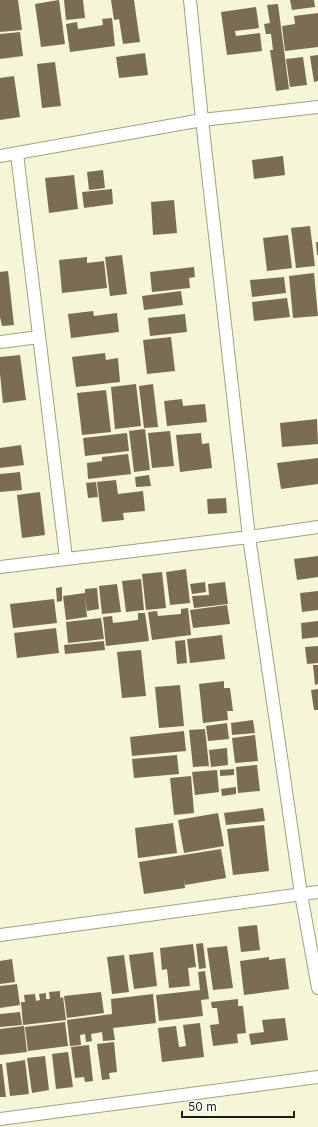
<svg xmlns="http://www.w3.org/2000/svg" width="318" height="1127" viewBox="0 0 318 1127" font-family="Inter,sans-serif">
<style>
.building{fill:#7b6c54}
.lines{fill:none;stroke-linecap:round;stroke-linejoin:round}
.street-casing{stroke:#9fa184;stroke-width:14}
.street{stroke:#fff;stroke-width:12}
</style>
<rect width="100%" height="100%" fill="#f4f6d7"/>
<path class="building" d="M0 0H18L22 30 0 32Z
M59 0 65 44 41 47 35 4Z
M64 0H83L85 18 66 20Z
M111 0H134L140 42 123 44 119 19 114 20Z
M290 0H314L315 7 292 10Z
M278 4 289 89 276 91 270 50H273L271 34H266L264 24 270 23 267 5Z
M256 7 259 28 235 31 236 36 260 33 262 51 227 55 221 12Z
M318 13V47L285 51 282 26 295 24 294 16Z
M112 18 115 46 70 52 66 24 77 22 78 29 103 25 102 19Z
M20 32 23 56 0 59V34Z
M145 53 148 75 119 78 116 57Z
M318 55V81L314 82 310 56Z
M303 57 307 85 290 87 286 59Z
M55 62 61 106 42 108 37 64Z
M14 76 20 117 0 120V78Z
M283 156 285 175 254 179 252 160Z
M103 170 105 188 89 190 87 172Z
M74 175 78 209 49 213 45 178Z
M112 189 113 204 84 208 82 192Z
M174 200 177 233 153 235 151 202Z
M310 226 315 266 296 268 291 228Z
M288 235 292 268 267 271 263 238Z
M316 242H318V255H317Z
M122 255 127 294 110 296 105 257Z
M87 257V263L104 261 107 288 62 293 59 260Z
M194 267 195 277 189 278 190 288 152 292 150 272Z
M8 271 14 325 2 326 0 317V272Z
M314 273 318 316 293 318 289 276Z
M284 277 286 293 252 297 250 280Z
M181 291 183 305 144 310 142 296Z
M287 298 290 317 254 321 252 302Z
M93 311 94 316 117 313 119 332 71 338 68 314Z
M185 314 187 332 150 336 148 318Z
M171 337 175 371 147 374 143 340Z
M105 353 106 360 118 358 120 382 76 387 72 357Z
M20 355 26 400 3 403 0 374V357Z
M136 384 141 426 115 429 111 387Z
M153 384 158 427 144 428 139 386Z
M106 390 111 432 82 435 77 393Z
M182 399 183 406 205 404 207 422 167 426 164 401Z
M317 419 318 444 282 447 280 423Z
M145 429 150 470 134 472 129 431Z
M170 431 174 466 152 468 148 433Z
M127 433 129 451 85 456 83 438Z
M201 433 202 444 209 443 212 468 180 472 176 435Z
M21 445 24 465 0 468V448Z
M128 454 131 474 88 479 87 463 102 461V457Z
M318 458V484L281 489 277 463Z
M20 472 22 490 0 492V474Z
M149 475 151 486 136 487 135 477Z
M116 480 118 494 143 491 145 511 123 513 124 520 102 522 97 482Z
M96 482 98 497 88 498 86 483Z
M40 492 45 535 22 538 17 495Z
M226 498 227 513 208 514 207 499Z
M318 556V577L297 580 294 559Z
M186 569 190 603 170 605 166 572Z
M162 572 166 608 146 610 142 574Z
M141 579 144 610 126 612 122 581Z
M205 582 206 592 192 594 190 584Z
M225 582 228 604 194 608 192 596 209 595 208 584Z
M117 584 121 612 102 614 99 586Z
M62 587V601L57 602 56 588Z
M97 588 99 609 87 611 85 596 87 617 66 620 63 596 85 593V589Z
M318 591V610L302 612 300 593Z
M54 599 57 623 13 628 10 604Z
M227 605 230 624 193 628 190 610Z
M188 608 191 635 152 640 148 612 157 611 158 616 181 614V609Z
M138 613H145L149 641 106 646 103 617 112 616 113 623 138 620Z
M101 618 104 639 68 643 66 622Z
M318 621V637L302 639 301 623Z
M56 628 59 653 17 658 14 633Z
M222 635 225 659 190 663 187 639Z
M185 640 187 663 177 664 175 641Z
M104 641 105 650 65 654 64 645Z
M318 646V663L307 664 305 647Z
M141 650 146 696 122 698 117 652Z
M313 665H318V684L315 685Z
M224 681V688H230L233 711H227L228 720 203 723 199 684Z
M180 685 184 726 159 728 155 687Z
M318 689V710H314L311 690Z
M253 720 255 733 232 735 231 723Z
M227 723 229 739 208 741 206 726Z
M205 729 209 766 193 767 189 730Z
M184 731 186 751 132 756 130 737Z
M255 735 258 761 235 763 232 738Z
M227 748 228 765 211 767 209 750Z
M177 755 179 774 134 778 132 759Z
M257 765 260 791 238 793 236 767Z
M234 769V775L220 776V770Z
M217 770 219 792 195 795 192 772Z
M191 776 194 813 174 815 170 778Z
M236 787V794L222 796 221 789Z
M263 808 265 821 226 825 224 813Z
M218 813 224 846 184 853 178 820Z
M173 823 177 853 138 858 135 828Z
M264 825 269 871 233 875 227 829Z
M221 849 226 878 185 885 184 880 185 888 144 894 139 862Z
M257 925 260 950 241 952 238 927Z
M203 943 206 968 199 969 196 944Z
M193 944 196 967 188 968 190 986 169 988 167 969 162 970 160 948Z
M227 946 233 988 213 990 207 948Z
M153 952 157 986 134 989 129 955Z
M124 955 129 992 112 994 107 957Z
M269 957V960L285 958 289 989 244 995 240 961Z
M12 959 15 982 0 984V961Z
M205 971 209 999 201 1000 203 1016 159 1021 156 995 200 990 198 972Z
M17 984 20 1005 0 1008V986Z
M60 991V998L63 997 66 1020 23 1025 21 1002H25L24 995 35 994 36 1001 40 1000 39 994 46 993V999H50L49 992Z
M101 992 104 1013 67 1018 64 996Z
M153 994 156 1023 113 1028 115 1040 103 1041 102 1032 91 1034 92 1041 86 1042 85 1034 80 1035 81 1045 70 1046 67 1020 112 1014 111 999Z
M238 999V1006H243L246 1033 237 1034 238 1043 213 1046 210 1025 219 1024 217 1008H212L211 1002Z
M20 1012 22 1025 0 1027V1014Z
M285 1018 288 1040 251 1045 249 1034 264 1032 262 1020Z
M65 1022 68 1046 28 1051 25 1027Z
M200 1023 204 1057 162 1062 158 1028 176 1026 179 1047 186 1046 183 1025Z
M24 1026 27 1052 0 1055V1029Z
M114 1042 117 1072 109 1073 110 1079 102 1080 97 1044Z
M89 1045 93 1081 85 1082 84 1077 75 1078 71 1047Z
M68 1052 73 1087 56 1089 52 1054Z
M45 1056 49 1090 32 1093 27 1058Z
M25 1060 29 1094 10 1096 6 1063Z
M0 1064H2L6 1097H0Z"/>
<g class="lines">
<defs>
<path id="street" d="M190 0 202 120 249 537 301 894 318 988
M17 154 66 558
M0 156 202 120 318 107
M0 342 39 337
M0 567 249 537 318 527
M0 935 318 892
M0 1119 318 1077"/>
</defs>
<use href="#street" class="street-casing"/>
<use href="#street" class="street"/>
</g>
<path d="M182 1111v6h112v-6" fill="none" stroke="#19190e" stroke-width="2"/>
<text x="188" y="1111" font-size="12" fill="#19190e" stroke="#ffffff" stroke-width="3" paint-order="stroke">50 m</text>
</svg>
